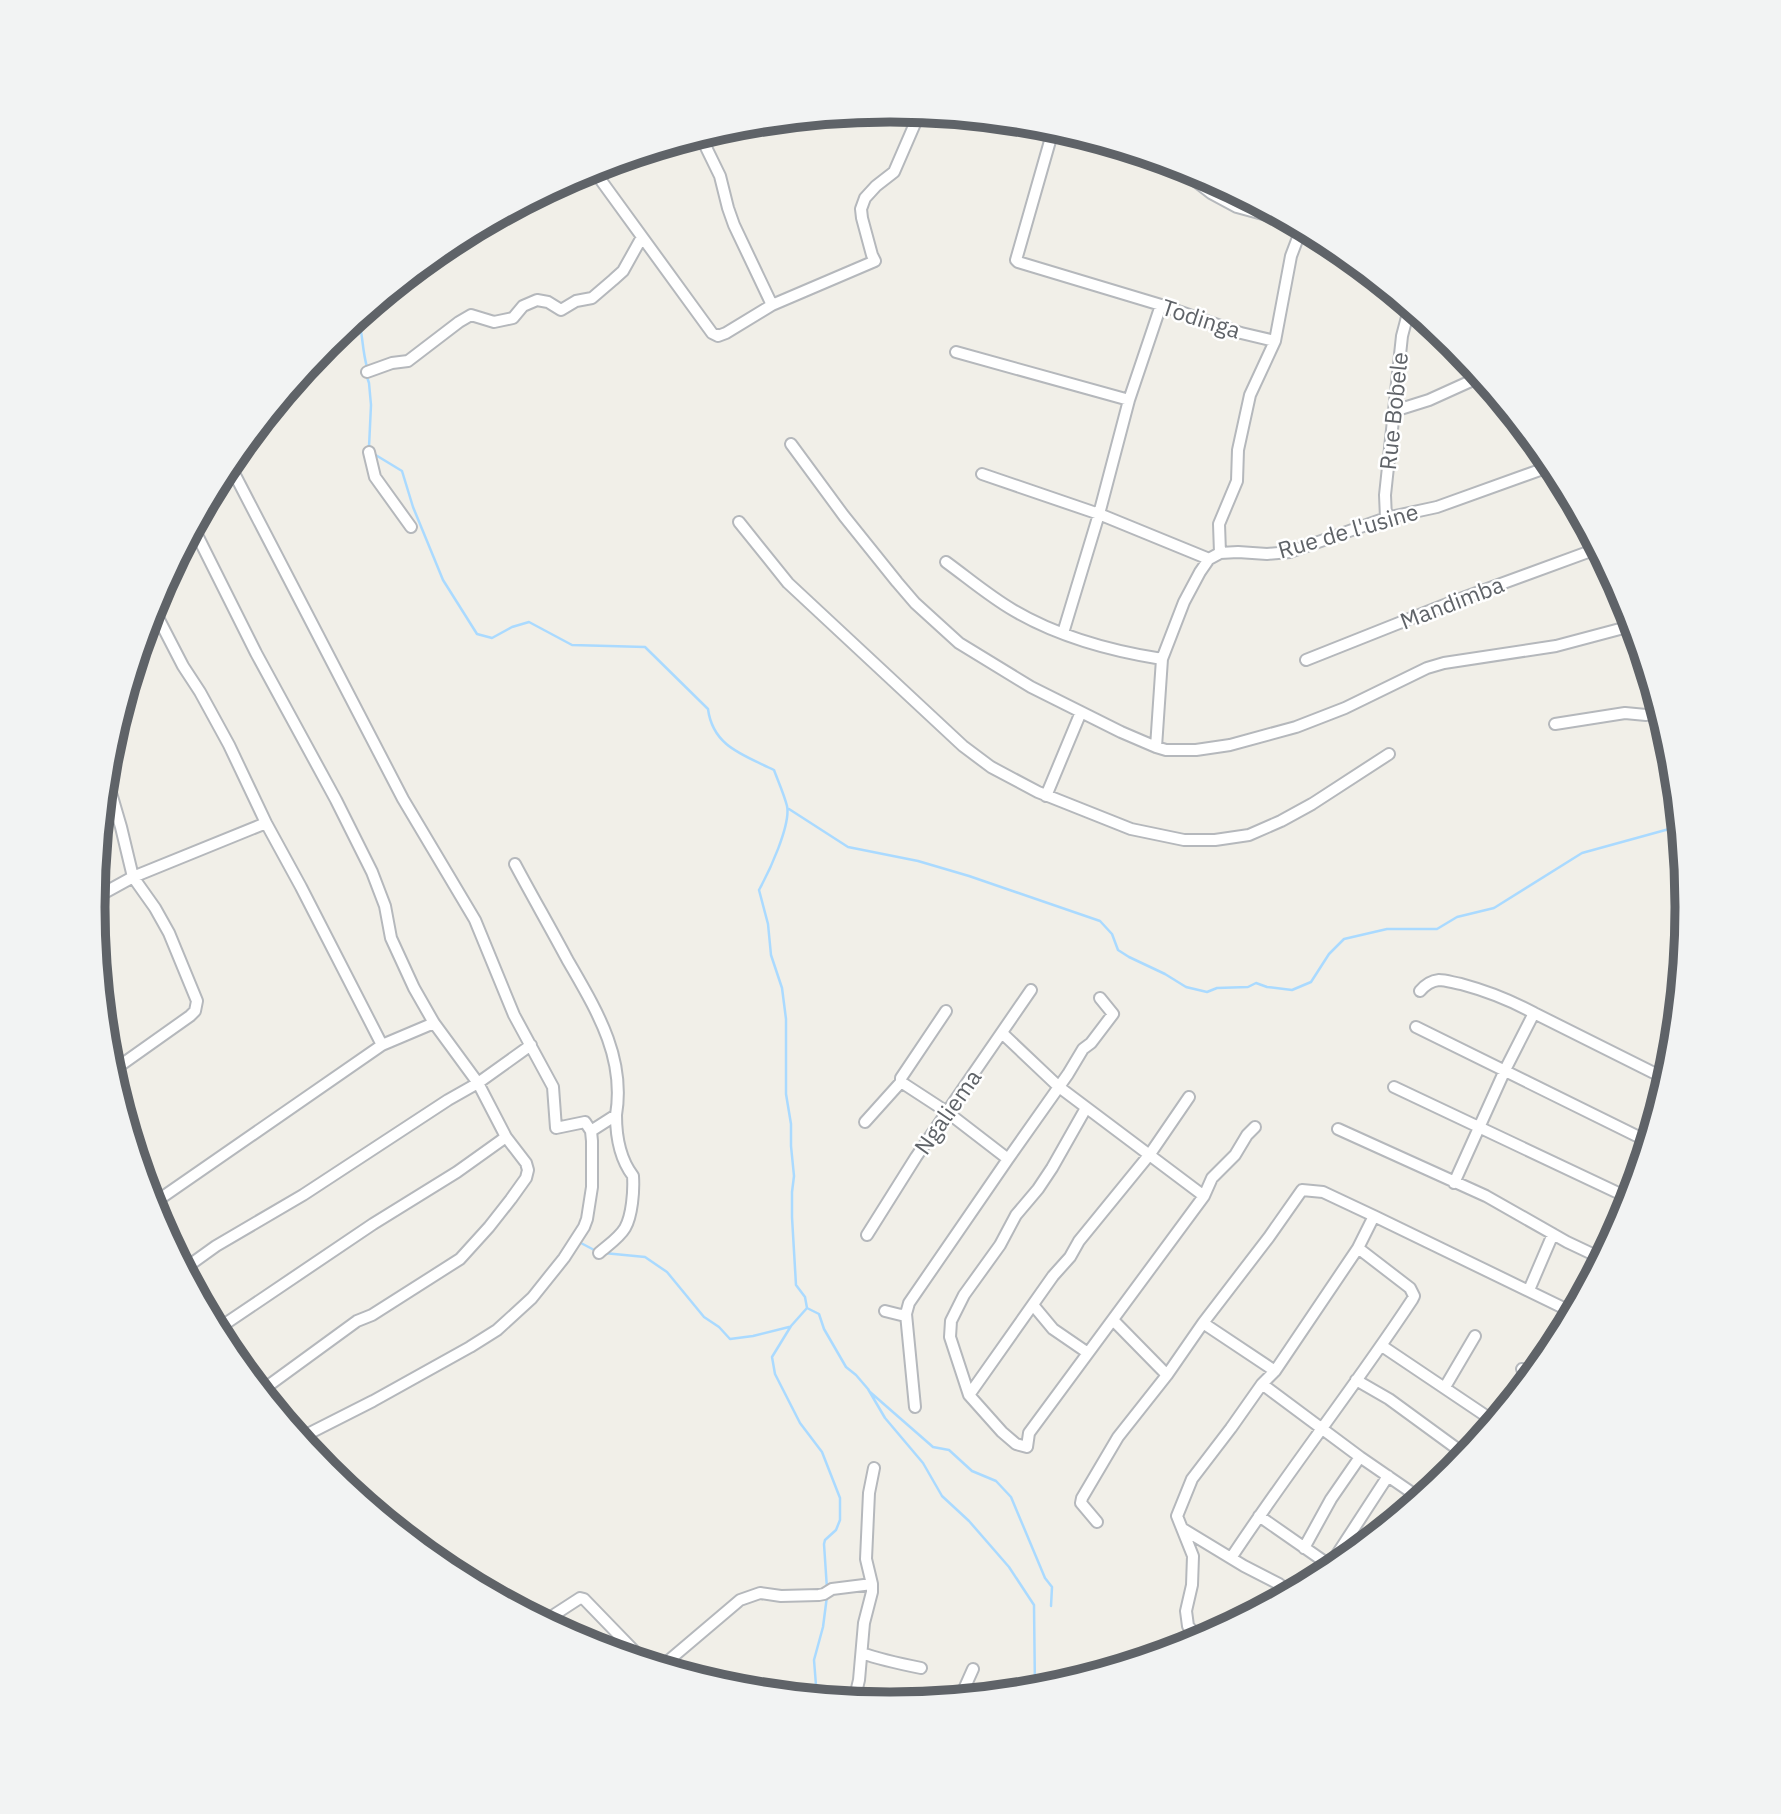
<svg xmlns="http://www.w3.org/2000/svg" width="1781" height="1814" viewBox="0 0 1781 1814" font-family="'IBM Plex Sans',sans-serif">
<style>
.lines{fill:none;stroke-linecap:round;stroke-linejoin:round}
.stream{stroke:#aadaff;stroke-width:2.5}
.minor-casing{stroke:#b5b8bc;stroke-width:14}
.minor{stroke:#fff;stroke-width:10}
.labels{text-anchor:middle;stroke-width:5;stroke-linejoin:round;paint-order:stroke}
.street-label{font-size:23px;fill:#5f6368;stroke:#fff}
.rim{fill:none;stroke:#5f6368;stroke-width:9}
</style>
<rect width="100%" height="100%" fill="#f1efe8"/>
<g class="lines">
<path class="stream" d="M358 317C363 334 362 350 367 367
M366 374 369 383 371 405 369 447 374 454 402 471 413 507 443 580 477 634 492 638 512 627 529 622 572 645 645 647 708 709C713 747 744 755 774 770 778 781 784 794 787 806 791 825 769 872 759 890L768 924 771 955 782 988 786 1019V1094L791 1124V1146L794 1176 792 1192V1217L796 1285 805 1297 807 1308
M789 809 848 847 918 861 969 876 1100 921 1112 934 1118 950 1129 957 1165 974 1186 987 1207 992 1217 988 1248 987 1256 983 1267 987 1292 990 1311 982 1329 954 1344 939 1387 929H1437L1457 917 1494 908 1582 853 1680 826
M579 1242 598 1252
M604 1253 645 1257 667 1272 704 1317 719 1327 730 1339 753 1336 789 1327
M807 1308 819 1314 824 1329 846 1367 856 1375 868 1389 885 1418 923 1463 942 1496 969 1521 1009 1567 1034 1605 1035 1691
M807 1308 791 1326 772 1357 775 1374 800 1423 822 1452 840 1498V1520L836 1530 825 1540 824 1544 827 1589
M870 1392 933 1447 949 1450 972 1471 996 1481 1011 1497 1045 1578 1052 1587 1051 1606
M817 1698 814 1660 823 1627 827 1596"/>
<defs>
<path id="minor" d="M1054 127 1016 260 1018 262 1161 305 1241 333 1275 341 1291 256 1302 227
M700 135 720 176 728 208 734 225 772 305
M1171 162 1211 193 1237 207 1292 222
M592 168 712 333 718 336 726 333 772 305 875 261 872 255 862 218 861 209 865 198 876 186 894 172 920 112
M956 352 1129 400
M367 372 392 363 408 361 459 322 471 315 494 322 513 318 523 306 537 300 548 302 561 310 576 301 592 298 613 280 623 271 642 237
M1394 411 1429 400 1482 376
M791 444 844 516 897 582 915 603 959 643 1031 687 1121 732 1156 747 1166 750H1196L1230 745 1296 727 1345 708 1427 668 1444 663 1556 646 1635 625
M369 452 375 477 411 527
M982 474 1099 514 1209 559
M236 477 403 799 475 920 514 1015 553 1087 556 1128 585 1122 591 1131 592 1141V1187L587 1219 584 1227 564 1258 532 1298 497 1330 470 1347 373 1401 300 1438
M1386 518 1385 495 1402 336 1407 317 1417 312
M739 522 788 583 963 746 991 767 1038 792 1131 829 1184 840H1215L1249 835 1281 821 1312 804 1389 754
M193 527 256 653 336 800 372 872 385 906 391 938 414 988 434 1023 478 1083 506 1137 526 1163 528 1170 526 1178 511 1199 489 1227 460 1259 372 1315 357 1321 261 1391
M1220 553 1219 524 1237 481 1238 450 1250 395 1275 341
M946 562C968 578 989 596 1013 610 1057 636 1111 651 1162 659
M152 606 183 666 200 692 229 745 266 823 301 887 382 1045
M1063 633 1099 514 1129 400 1161 305
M1306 660 1457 600 1599 548
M1555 724 1625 713 1646 715 1660 708
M1156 747 1162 659 1184 602 1200 572 1209 559 1220 553 1238 552 1267 554 1290 552 1386 518 1437 507 1554 465
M1046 796 1081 712
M515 864C532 896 550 927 567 959 595 1008 626 1056 616 1115L591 1131
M93 899 133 877 121 827 106 776
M1420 991C1425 985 1430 981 1439 980 1446 980 1454 983 1461 984 1487 991 1510 1000 1534 1013
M946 1011 901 1078V1082L947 1112 1008 1159
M1416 1027 1649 1142
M1002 1033 1059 1087 1204 1196
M111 1072 190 1016 195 1011 197 1001 169 933 155 908 133 877 266 823
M1394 1087 1631 1199
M1086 1108 1052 1168 1038 1189 1016 1215 1000 1245 964 1295 951 1321 950 1337 969 1395 1002 1432 1016 1444 1027 1447 1029 1433 1204 1196 1212 1178 1235 1155 1247 1135 1255 1127
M865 1122 901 1082
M1338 1129 1486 1196 1567 1242 1603 1259
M1454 1183 1505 1070 1534 1013 1668 1080
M151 1205 382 1045 434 1023
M867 1235 916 1157 1031 990
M1358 1248 1374 1216 1574 1313
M599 1253C608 1245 619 1238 625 1228 632 1216 634 1191 633 1176 620 1159 616 1136 616 1115
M184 1269 216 1246 303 1195 448 1100 478 1083 531 1045
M1529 1290 1553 1234
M1033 1305 1053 1329 1088 1353
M885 1311 901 1315 906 1314 909 1303 1008 1159 1068 1074 1083 1049 1091 1043 1113 1014 1100 998
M906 1314 915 1407
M1113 1320 1167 1375
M1203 1323 1269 1237 1302 1190 1323 1192 1374 1216
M216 1330 373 1224 457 1172 506 1137
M1382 1346 1495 1422
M1522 1369 1532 1377
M1356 1380 1389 1399 1467 1456
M1262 1384 1360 1457 1421 1499
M1445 1387 1475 1336
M969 1395 1053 1276 1070 1257 1079 1241 1150 1154 1189 1097
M1259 1516 1325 1562 1329 1563 1334 1559 1388 1476
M1097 1522 1081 1503 1082 1498 1118 1437 1167 1375 1203 1323 1275 1371
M1183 1529 1244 1566 1279 1584 1291 1593
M1304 1548 1331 1499 1360 1457
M543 1622 580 1598 584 1599 645 1662
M1202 1641 1188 1626 1186 1611 1192 1585 1193 1556 1177 1516 1192 1479 1231 1428 1262 1384 1275 1371 1358 1248 1410 1288 1414 1296 1412 1300C1354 1388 1289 1470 1231 1558
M862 1653C881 1660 901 1664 921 1668
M661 1667 740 1600 760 1593 781 1596 819 1595 824 1594 832 1589 872 1584
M960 1698 973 1669
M854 1701 859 1680 864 1623 872 1592V1584L866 1559 869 1493 874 1468"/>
</defs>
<use href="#minor" class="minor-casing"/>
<use href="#minor" class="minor"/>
</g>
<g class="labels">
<g class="street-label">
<text transform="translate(1201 319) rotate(18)" y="8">Todinga</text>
<text transform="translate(1394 411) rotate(-84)" y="8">Rue Bobele</text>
<text transform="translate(1348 531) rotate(-16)" y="8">Rue de l'usine</text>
<text transform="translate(1452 603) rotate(-21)" y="8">Mandimba</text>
<text transform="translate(948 1112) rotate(-55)" y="8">Ngaliema</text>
</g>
</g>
<path d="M0 0H1781V1814H0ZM105 907a785 785 0 1 1 1570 0a785 785 0 1 1-1570 0Z" fill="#f2f3f3" fill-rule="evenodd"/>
<path class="rim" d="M105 907a785 785 0 1 1 1570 0a785 785 0 1 1-1570 0Z"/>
</svg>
